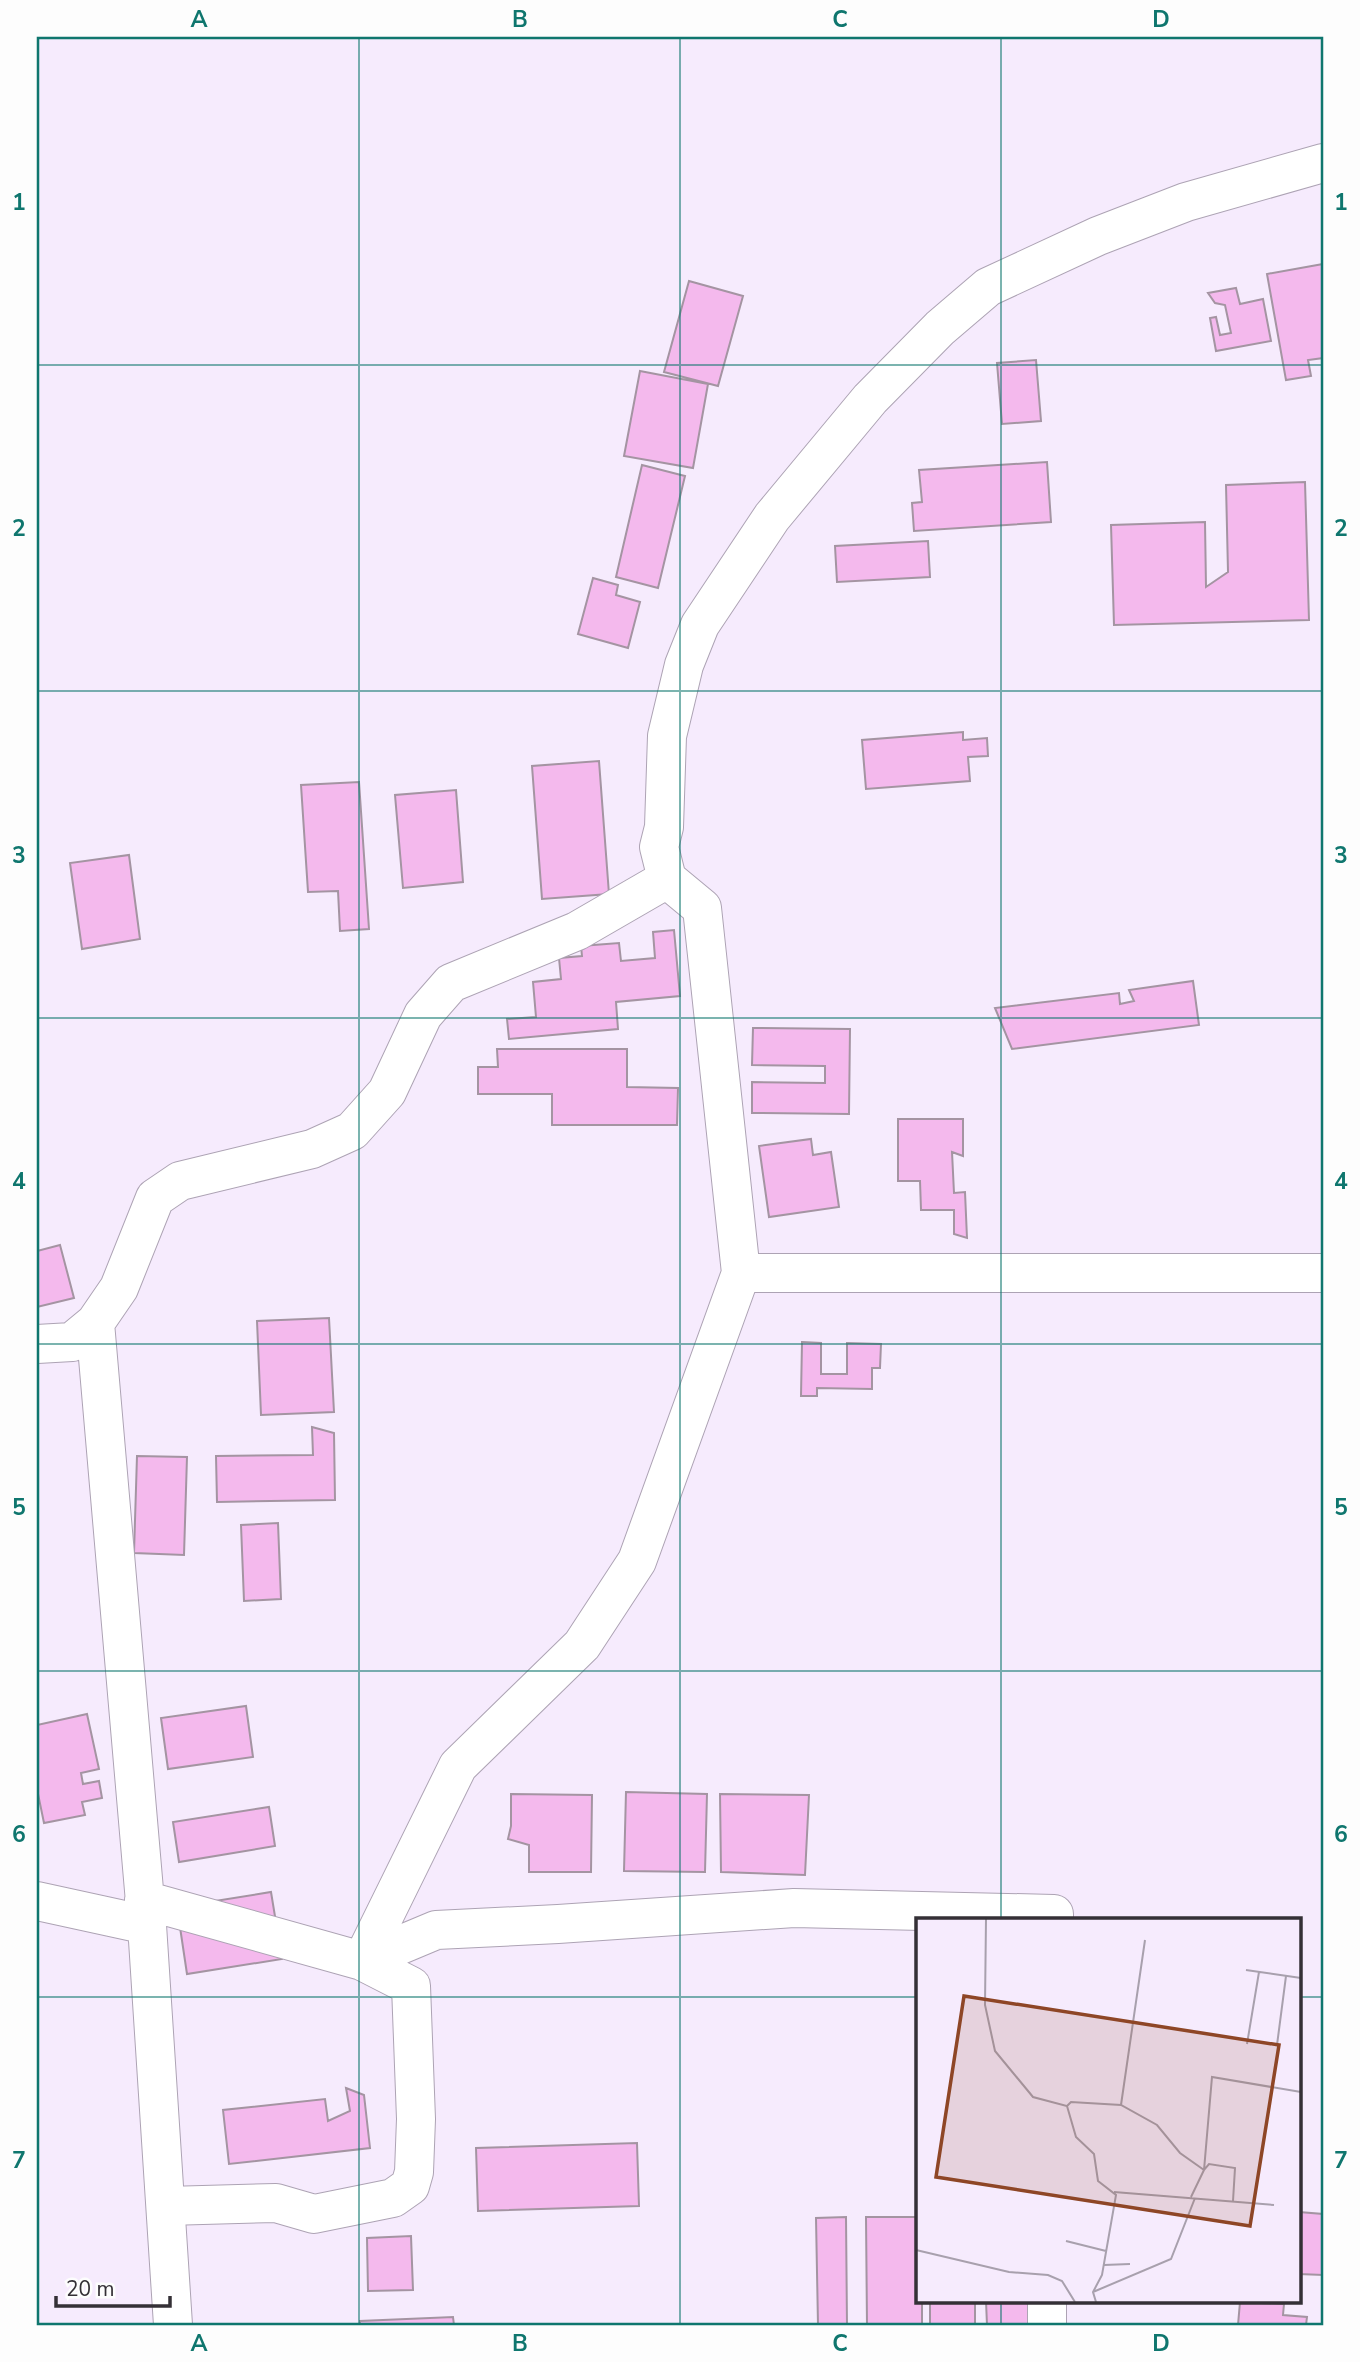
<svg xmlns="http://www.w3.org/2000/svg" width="1360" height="2362" viewBox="0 0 1360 2362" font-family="'Nunito Sans',sans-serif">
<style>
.building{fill:#f4b9ed;stroke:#a494a2;stroke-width:2}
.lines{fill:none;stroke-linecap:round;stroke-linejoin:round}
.street-casing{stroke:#ada3b4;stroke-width:40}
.street{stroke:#fff;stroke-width:38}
.grid{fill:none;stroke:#0f766e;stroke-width:2;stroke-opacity:0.55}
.inset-road{fill:none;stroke:#a8a0ad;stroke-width:2}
.view{fill:#8e4626;fill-opacity:0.15;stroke:#8e4626;stroke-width:3.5}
.inset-edge{fill:none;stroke:#343036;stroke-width:3.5}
.neatline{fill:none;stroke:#0f766e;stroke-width:2.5}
.grid-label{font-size:23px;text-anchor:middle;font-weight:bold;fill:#0f766e}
</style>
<rect width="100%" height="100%" fill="#f6ebfd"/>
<path class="building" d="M1323 264V358L1308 360 1311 376 1286 380 1267 274Z
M689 281 743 296 718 386 664 372Z
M1236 288 1240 304 1263 299 1271 341 1216 351 1210 318 1216 317 1220 335 1231 333 1225 305 1215 303 1208 293Z
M1036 360 1041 421 1002 424 997 363Z
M640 371 708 384 693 468 624 456Z
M1047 462 1051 522 914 531 912 503 922 502 919 470Z
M642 465 685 476 658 588 616 577Z
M1305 482 1309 620 1114 625 1111 525 1205 522 1206 587 1228 572 1226 485Z
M928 541 930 577 837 582 835 546Z
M593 578 618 585 616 595 640 602 628 648 578 634Z
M963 732V740L987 738 988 756 968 757 970 781 866 789 862 740Z
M599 761 609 894 542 899 532 766Z
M359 782 369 929 340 931 338 891 308 892 301 785Z
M456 790 463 882 403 888 395 795Z
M129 855 140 939 82 949 70 863Z
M674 930 680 996 616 1002 618 1029 509 1039 507 1019 536 1017 533 982 561 979 559 958 582 956 581 946 619 943 621 961 655 958 653 932Z
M1193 981 1199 1025 1012 1049 995 1008 1119 993 1120 1004 1134 1001 1129 990Z
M753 1028 850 1029 849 1114 752 1113V1082L825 1083V1066L752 1065Z
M497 1049H627V1087L678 1088 677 1125H552V1094H478V1067H498Z
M898 1119H963V1156L952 1152 954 1193 965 1192 967 1238 954 1234V1210H921L920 1181H898Z
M811 1139 813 1155 831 1152 839 1207 769 1217 759 1146Z
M60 1245 74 1298 37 1307V1251Z
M329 1318 334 1412 261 1415 257 1321Z
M802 1342 821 1343V1374H847V1343L881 1344 880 1368H872V1389L817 1388V1396H801Z
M312 1427 334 1433 335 1500 217 1502 216 1456 313 1455Z
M137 1456 187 1457 184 1555 134 1553Z
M278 1523 281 1599 244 1601 241 1525Z
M246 1706 253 1757 168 1769 161 1718Z
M87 1714 99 1769 81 1773 83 1784 99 1781 102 1798 82 1802 85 1815 44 1823 37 1789V1725Z
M626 1792 707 1794 705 1872 624 1871Z
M511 1794 592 1795 591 1872H529V1845L508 1839 511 1826Z
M720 1794 809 1795 805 1875 721 1872Z
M269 1807 275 1846 179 1862 173 1822Z
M271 1892 282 1959 187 1974 177 1907Z
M346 2088 364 2095 370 2148 229 2164 223 2110 325 2099 328 2121 350 2111Z
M637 2143 639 2206 478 2211 476 2148Z
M1299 2212 1323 2214V2275L1299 2274Z
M846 2217 847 2325H818L816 2218Z
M866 2217H917V2301H922V2325H867Z
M411 2236 413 2290 368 2291 367 2238Z
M930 2301H975V2325H930Z
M986 2301H1038V2325H987Z
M1240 2302 1284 2304 1283 2315 1307 2317 1306 2325H1238Z
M453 2317 454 2325H360V2321Z"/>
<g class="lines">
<defs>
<path id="street" d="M741 1273H1323
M95 1323 147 1925 173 2325
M37 1344 72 1342 95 1323 119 1288 155 1198 180 1181 312 1149 352 1131 387 1092 423 1015 451 983 577 931 667 879 659 847 664 827 667 736 684 665 700 625 772 517 870 399 940 328 988 287 1098 236 1186 202 1323 163
M144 1900 362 1961 436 1930 558 1924 794 1908 1054 1914V1919
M37 1901 147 1925
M167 2206 276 2203 314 2214 393 2198 410 2186 414 2172 416 2119 411 1986 362 1961 458 1766 582 1645 637 1561 741 1273 702 908 667 879
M1047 2301V2325"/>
</defs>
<use href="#street" class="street-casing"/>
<use href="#street" class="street"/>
</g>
<path class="grid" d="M359 37V2325M680 37V2325M1001 37V1919M37 365H1323M37 691H1323M37 1018H1323M37 1344H1323M37 1671H1323M37 1997H917M1299 1997H1323M1001 2301V2325"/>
<g transform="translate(916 1918)">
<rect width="385" height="385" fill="#f6ebfd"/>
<path class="inset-road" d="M70 1 69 87 79 133 117 179 151 188 160 219 178 236 182 263 200 277 186 357 177 374 180 384M330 52 385 60M331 126 343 54M361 127 370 58M205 187 229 22M151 188 155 184 205 187 241 207 264 235 288 252 293 246 319 250 317 283M198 274 358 287M275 279 288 252 296 159 385 174M150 323 190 333M0 332 93 354 132 357 146 363 159 384M188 347 214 346M177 374 255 341 279 280"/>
<path class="view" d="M48 78 363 127 334 308 20 259Z"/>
<rect width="385" height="385" class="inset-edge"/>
</g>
<rect width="1360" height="2362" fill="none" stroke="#fdfdfd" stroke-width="77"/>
<path d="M56 2296v10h114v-10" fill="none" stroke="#343036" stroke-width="3.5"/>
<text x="66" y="2296" font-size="21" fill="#343036" stroke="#fdfdfd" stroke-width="5" paint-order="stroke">20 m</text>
<rect x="38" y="38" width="1284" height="2286" class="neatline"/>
<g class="grid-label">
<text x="199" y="27">A</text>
<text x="520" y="27">B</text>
<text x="840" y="27">C</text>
<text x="1161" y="27">D</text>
<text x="19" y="210">1</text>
<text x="1341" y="210">1</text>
<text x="19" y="536">2</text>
<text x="1341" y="536">2</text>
<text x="19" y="863">3</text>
<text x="1341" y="863">3</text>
<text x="19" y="1189">4</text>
<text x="1341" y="1189">4</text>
<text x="19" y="1515">5</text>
<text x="1341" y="1515">5</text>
<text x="19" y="1842">6</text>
<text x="1341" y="1842">6</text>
<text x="19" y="2168">7</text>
<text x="1341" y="2168">7</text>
<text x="199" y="2351">A</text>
<text x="520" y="2351">B</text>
<text x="840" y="2351">C</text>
<text x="1161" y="2351">D</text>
</g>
</svg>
